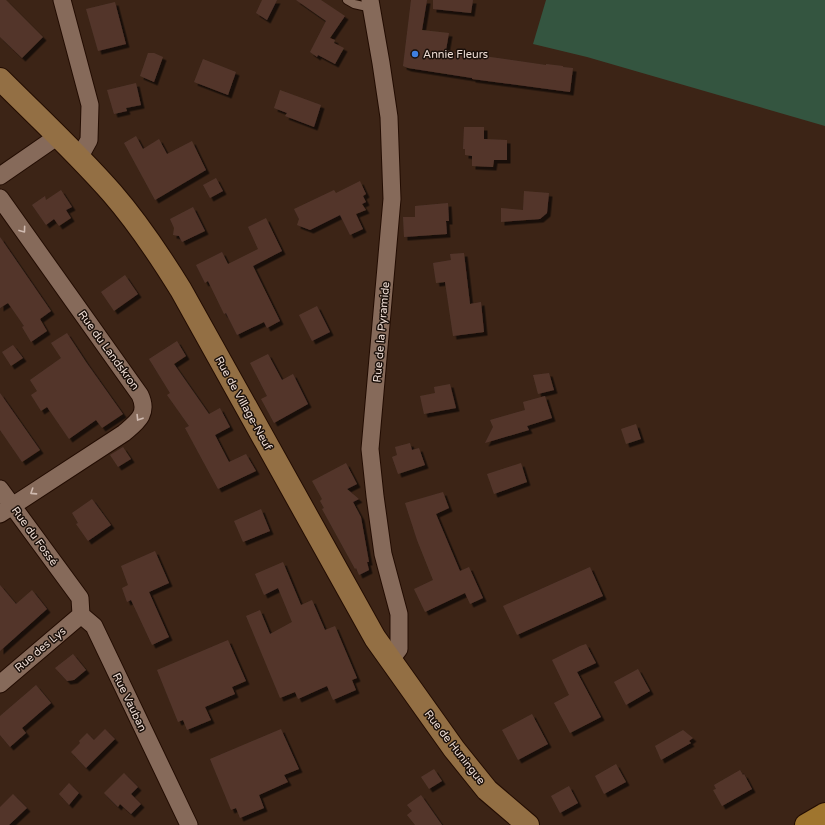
<svg xmlns="http://www.w3.org/2000/svg" width="825" height="825" viewBox="0 0 825 825" font-family="'Varela Round',sans-serif">
<style>
.green{fill:#345540}
.building{fill:#52362c;filter:url(#shadow)}
.lines{fill:none;stroke-linecap:round;stroke-linejoin:round}
.lane-casing{stroke:#220c02;stroke-width:10}
.street-casing{stroke:#220c02;stroke-width:19}
.secondary-casing{stroke:#220c02;stroke-width:24}
.primary-casing{stroke:#220c02;stroke-width:24}
.lane{stroke:#866a5a;stroke-width:8}
.street{stroke:#866a5a;stroke-width:17}
.secondary{stroke:#936f44;stroke-width:22}
.primary{stroke:#9f752e;stroke-width:22}
.oneway{stroke:#cfbab0}
.shop-dot{fill:#3f7fe0;stroke:#1b100a;stroke-width:1.5}
.labels{text-anchor:middle;stroke-width:3;stroke-linejoin:round;paint-order:stroke}
.poi-label{font-size:11px;fill:#eeddd5;stroke:#1b100a;text-anchor:start}
.street-label{font-size:11px;fill:#eeddd5;stroke:#1b100a}
</style>
<defs>
<filter id="shadow"><feDropShadow dx="3.5" dy="3.5" stdDeviation="0" flood-color="#0009"/></filter>
</defs>
<rect width="100%" height="100%" fill="#3c2416"/>
<path class="green" d="M546 0H825V126L587 57 533 44Z"/>
<path class="building" d="M0 0H6L43 37 22 58 0 37Z
M262 0H277L267 20 256 13Z
M296 0H321L345 16 330 38 335 40 334 43 344 48 335 64 318 55 317 57 310 52 326 21Z
M411 0H427L422 30 449 33 446 50 455 52 546 65V64L563 66V67L573 68 570 92 472 79V78L408 68 403 66Z
M433 0H473L471 13 433 9Z
M115 2 126 44 98 51 86 9Z
M148 53H154L163 57 154 82 140 76Z
M203 59 236 72 228 95 194 82Z
M136 83 141 105 126 108 127 111 114 114 107 90Z
M280 90 321 105 314 127 285 116 287 113 274 108Z
M464 127H484V139L507 140V160H494L493 167 472 166V156L465 155V149H463Z
M136 136 143 149 159 139 167 154 192 141 206 170 155 200 124 143Z
M216 178 223 191 210 198 203 185Z
M360 181 366 194 363 196 366 202 362 204 366 210 356 214 363 229 350 235 340 215 310 230 297 225 299 219 294 209 334 190 336 193Z
M61 190 72 207 66 210 71 218 59 226 54 219 46 225 32 205 45 196 46 200Z
M524 191 549 193 547 213 540 219 501 222V208L523 210Z
M448 203 449 221H446L447 234 404 237 403 217H415V206Z
M193 207 205 231 182 242 179 236 173 235 174 228 170 219Z
M266 218 282 251 253 266 280 321 267 328 264 322 237 335 226 313 224 314 208 281 205 283 196 265 222 252 228 264 258 249 248 227Z
M0 237 51 311 40 319 47 331 31 342 22 327 24 326 8 303 0 308Z
M464 253 470 304 481 302 484 332 453 336 445 282 436 283 433 263 451 260 450 254Z
M125 275 138 294 114 311 101 292Z
M317 306 330 332 312 341 299 315Z
M67 333 86 362 123 414 102 428 96 420 69 439 47 407 41 411 31 395 37 391 30 380 61 358 51 343Z
M177 341 186 356 174 364 209 414 220 408 230 427 215 435 229 462 246 454 256 471 218 489 185 428 189 426 167 395 170 393 149 359Z
M13 345 23 358 11 366 2 352Z
M268 354 282 380 293 374 308 404 274 423 261 399 267 396 250 363Z
M549 373 554 390 538 394 533 375Z
M450 384 456 408 424 414 420 396 435 393 434 387Z
M0 393 40 450 22 462 0 430Z
M545 396 552 418 527 426 529 430 485 443 493 427 490 420 525 410 523 402Z
M636 424 641 439 626 444 621 429Z
M410 443 412 450 419 448 425 465 398 474 392 457 397 455 395 447Z
M123 447 131 459 118 467 110 455Z
M346 463 357 484 347 489 359 499 353 502 361 517 369 562H367L369 570 359 575 356 568 355 569 322 509 324 508 320 501 322 499 312 481Z
M521 463 527 482 494 494 487 474Z
M443 492 449 508 436 514 460 571 469 567 483 598 470 604 465 593 425 612 414 589 433 580 417 540 405 503Z
M92 499 111 525 88 541 76 524 78 523 72 513Z
M261 509 270 531 243 542 234 521Z
M155 551 169 583 149 592 169 637 152 645 131 600 127 602 122 588 128 585 121 566Z
M283 562 301 605 312 600 325 630 335 626 357 678 352 680 356 690 333 700 327 686 298 699 295 692 280 698 246 616 260 610 270 634 292 622 278 588 264 595 255 574Z
M590 567 603 596 517 635 503 606Z
M0 585 16 604 32 590 47 609 0 651Z
M228 640 246 681 232 687 235 694 205 707 211 720 187 730 183 720 178 722 157 670Z
M586 644 596 663 577 672 601 717 570 733 554 703 569 695 552 660 580 646Z
M73 654 86 670 74 680 67 681 55 668Z
M638 669 650 691 626 705 614 682Z
M36 685 51 703 22 728 26 733 10 747 0 735V716Z
M532 714 548 744 518 760 502 730Z
M105 729 115 739 86 768 71 752 80 743 79 741 87 733 94 740Z
M281 729 299 769 284 775 288 782 259 795 264 808 240 818 236 808 231 810 210 759Z
M683 730 693 738 689 741 691 743 661 760 655 746Z
M616 764 626 782 604 794 595 776Z
M434 769 442 781 429 789 421 777Z
M740 770 743 775 744 774 752 789 722 806 713 790 716 789 714 785Z
M124 773 138 787 131 794 141 804 131 814 120 804 118 807 104 793Z
M69 783 79 793 69 805 59 794Z
M569 786 578 803 560 813 551 796Z
M13 794 27 808 9 825H0V807Z
M421 795 442 825H415L407 815 412 811 407 805Z"/>
<g class="lines">
<defs>
<path id="lane" d="M347 0 354 4 372 8"/>
<path id="street" d="M62 0 90 105 89 140 79 158
M370 0 381 63 389 117 392 199 370 449 375 496 383 554 399 614V649L390 661
M0 176 58 136
M0 198 140 395C149 414 137 422 124 433L0 514
M0 489 80 598 81 615 94 626 189 825
M0 684 81 615"/>
<path id="secondary" d="M0 79C38 117 77 153 112 193 138 223 160 256 181 290L375 638 454 749 487 790 528 825"/>
<path id="primary" d="M806 825 825 814"/>
</defs>
<use href="#lane" class="lane-casing"/>
<use href="#street" class="street-casing"/>
<use href="#secondary" class="secondary-casing"/>
<use href="#primary" class="primary-casing"/>
<use href="#lane" class="lane"/>
<use href="#street" class="street"/>
<use href="#secondary" class="secondary"/>
<use href="#primary" class="primary"/>
</g>
<defs><path id="oneway-chevron" d="M-2-3.5L2.5 0L-2 3.5" fill="none" stroke-width="1.6" stroke-linecap="round" stroke-linejoin="round"/></defs>
<g class="oneway">
<use href="#oneway-chevron" transform="translate(23 230) rotate(54)"/>
<use href="#oneway-chevron" transform="translate(139 418) rotate(122)"/>
<use href="#oneway-chevron" transform="translate(33 492) rotate(147)"/>
</g>
<circle class="shop-dot" cx="415" cy="54" r="4"/>
<g class="labels">
<g class="poi-label">
<text x="423" y="58">Annie Fleurs</text>
</g>
<g class="street-label">
<text transform="translate(381 332) rotate(-85)" y="4">Rue de la Pyramide</text>
<text transform="translate(109 350) rotate(54)" y="4">Rue du Landskron</text>
<text transform="translate(244 403) rotate(61)" y="4">Rue de Village-Neuf</text>
<text transform="translate(35 536) rotate(54)" y="4">Rue du Fossé</text>
<text transform="translate(40 649) rotate(-40)" y="4">Rue des Lys</text>
<text transform="translate(130 702) rotate(64)" y="4">Rue Vauban</text>
<text transform="translate(455 747) rotate(52)" y="4">Rue de Huningue</text>
</g>
</g>
</svg>
